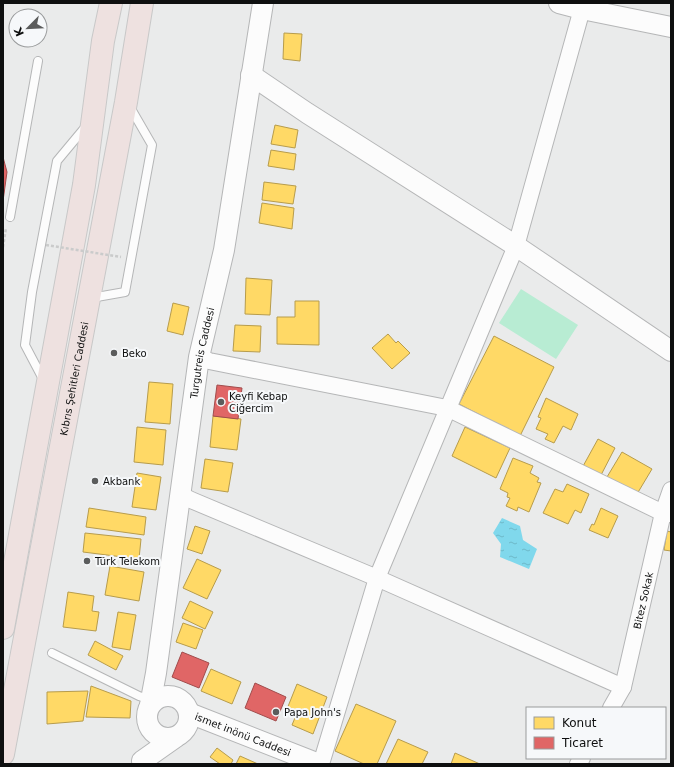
<svg xmlns="http://www.w3.org/2000/svg" width="674" height="767" viewBox="0 0 674 767" font-family="'DejaVu Sans',sans-serif">
<style>
.park{fill:#b8ecd3}
.water{fill:url(#water-ripples)}
.homes{fill:#ffd966;stroke:#b79c4c}
.shops{fill:#e06666;stroke:#a14c4c}
.lines{fill:none;stroke-linecap:round;stroke-linejoin:round}
.service-casing{stroke:#b5b6b7;stroke-width:10}
.minor-casing{stroke:#b5b6b7;stroke-width:18}
.tertiary-casing{stroke:#b5b6b7;stroke-width:22}
.trunk-casing{stroke:#c8c8c8;stroke-width:24}
.path{stroke:#cacbcb;stroke-width:2.5;stroke-dasharray:3 2;stroke-linecap:butt}
.service{stroke:#fcfcfc;stroke-width:8}
.minor{stroke:#fcfcfc;stroke-width:16}
.tertiary{stroke:#fcfcfc;stroke-width:20}
.trunk{stroke:#eee1e0;stroke-width:22}
.path-bridge{stroke:#cacbcb;stroke-width:2.5;stroke-dasharray:3 2;stroke-linecap:butt}
.poi-dot{fill:#5b5c5c;stroke:#f6f8fa;stroke-width:1.5}
.labels{text-anchor:middle;stroke-width:4;stroke-linejoin:round;paint-order:stroke}
.poi-label{font-size:10px;fill:#0e0f0f;stroke:#f6f8fa;text-anchor:start}
.street-label{font-size:10px;fill:#0e0f0f;stroke:#f6f8fa}
</style>
<defs>
<pattern id="water-ripples" width="26" height="14" patternUnits="userSpaceOnUse"><rect width="26" height="14" fill="#80d8ec"/><path d="M2 4q2-2 4 0t4 0M15 11q2-2 4 0t4 0" fill="none" stroke="#6db8c9"/></pattern>
</defs>
<rect width="100%" height="100%" fill="#eaebeb"/>
<path class="park" d="M521 289 578 325 556 359 499 323Z"/>
<path class="water" d="M502 518 520 526 523 540 537 549 529 569 500 557 501 544 493 533Z"/>
<path class="homes" d="M284 33 302 34 300 61 283 59Z
M275 125 298 130 295 148 271 144Z
M271 150 296 154 294 170 268 166Z
M264 182 296 186 293 204 262 200Z
M262 203 294 208 292 229 259 223Z
M246 278 272 280 270 315 245 314Z
M295 301H319V345L277 344V317H295Z
M173 303 189 307 183 335 167 331Z
M235 325 261 326 260 352 233 351Z
M388 334 396 343 398 341 410 353 392 369 372 348Z
M494 336 554 367 520 436 459 404Z
M149 382 173 384 170 424 145 422Z
M546 398 578 414 571 430 563 426 554 443 545 439 548 434 536 429 541 418 538 417Z
M213 416 241 419 237 450 210 447Z
M137 427 166 430 163 465 134 462Z
M465 427 510 448 496 478 452 456Z
M598 439 615 448 600 477 582 468Z
M622 452 652 469 637 494 607 477Z
M513 458 533 466 530 473 539 478 537 482 541 483 529 512 518 507 517 511 506 506 510 498 507 497 508 493 500 489Z
M205 459 233 463 228 492 201 488Z
M137 473 161 477 156 510 132 507Z
M567 484 589 494 581 513 575 510 568 524 543 513 555 489 563 492Z
M89 508 146 517 144 535 86 527Z
M601 508 618 516 608 538 589 530 592 524 594 525Z
M195 526 210 531 202 554 187 549Z
M667 531 671 532V551L664 550Z
M85 533 141 539 139 559 83 552Z
M197 559 221 570 207 599 183 588Z
M110 566 144 572 139 601 105 595Z
M68 592 94 596 92 611 99 612 96 631 63 627Z
M190 601 213 612 205 629 182 618Z
M118 612 136 615 130 650 112 647Z
M183 623 203 630 196 649 176 642Z
M95 641 123 656 116 670 88 655Z
M211 669 241 682 232 704 201 691Z
M297 684 327 697 313 734 292 725 297 713 287 709Z
M91 686 131 701 130 718 86 717Z
M88 691 83 721 47 724V692Z
M356 704 396 721 377 764H364L335 751Z
M398 739 428 752 422 764H386Z
M217 748 233 760 231 764H220L210 757Z
M455 753 480 764H451Z
M240 756 258 764H236Z"/>
<path class="shops" d="M3 157 7 172 3 201Z
M217 385 242 388 238 419 213 416Z
M182 652 209 663 199 688 172 677Z
M255 683 286 697 276 721 245 708Z"/>
<g class="lines">
<defs>
<path id="service" d="M10 217 38 61
M91 298 125 292 152 145 130 107
M44 381 25 345 32 292 57 161 87 125
M52 653 139 696 151 700"/>
<g id="minor">
<path d="M199 357 209 361 447 408 663 513 671 514"/>
<path d="M181 495 191 500 377 578 623 687"/>
<path id="s1" d="M611 708 623 687 663 513 671 490"/>
<path d="M321 764 377 578 516 246 582 9 581 3"/>
<path d="M578 764 582 758"/>
</g>
<g id="tertiary">
<path d="M559 3 582 9 671 27"/>
<path d="M251 75 307 113 516 246 671 351"/>
<circle cx="168" cy="717" r="21"/>
<path id="s2" d="M150 705 156 673 199 357 224 250 263 3"/>
<path id="s3" d="M189 713 319 764"/>
<path d="M142 761 176 737"/>
</g>
<g id="trunk">
<path d="M3 628 84 185 103 41 111 3"/>
<path id="s4" d="M3 754 126 102 142 3"/>
</g>
</defs>
<use href="#service" class="service-casing"/>
<use href="#minor" class="minor-casing"/>
<use href="#tertiary" class="tertiary-casing"/>
<use href="#trunk" class="trunk-casing"/>
<path class="path" d="M3 247 6 228"/>
<use href="#service" class="service"/>
<use href="#minor" class="minor"/>
<use href="#tertiary" class="tertiary"/>
<use href="#trunk" class="trunk"/>
<path class="path-bridge" d="M46 245 121 257"/>
</g>
<g class="poi-dot">
<circle cx="114" cy="353" r="4"/>
<circle cx="221" cy="402" r="4"/>
<circle cx="95" cy="481" r="4"/>
<circle cx="87" cy="561" r="4"/>
<circle cx="276" cy="712" r="4"/>
</g>
<g class="labels">
<g class="poi-label">
<text x="122" y="357">Beko</text>
<text x="229" y="400">Keyfi Kebap<tspan x="229" dy="12">Ciğercim</tspan></text>
<text x="103" y="485">Akbank</text>
<text x="95" y="565">Türk Telekom</text>
<text x="284" y="716">Papa John's</text>
</g>
<g class="street-label">
<text dy="4" stroke="none"><textPath href="#s2" startOffset="356">Turgutreis Caddesi</textPath></text>
<text dy="4" stroke="none"><textPath href="#s4" startOffset="382">Kıbrıs Şehitleri Caddesi</textPath></text>
<text dy="4" stroke="none"><textPath href="#s1" startOffset="113">Bitez Sokak</textPath></text>
<text dy="4" stroke="none"><textPath href="#s3" startOffset="58">ismet inönü Caddesi</textPath></text>
</g>
</g>
<rect width="674" height="767" fill="none" stroke="#0e0f0f" stroke-width="8"/>
<rect x="526" y="707" width="140" height="52" fill="#f6f8fa" stroke="#999b9c"/>
<rect x="534" y="717" width="20" height="12" fill="#ffd966" stroke="#999b9c"/>
<text x="562" y="727" font-size="12" fill="#0e0f0f">Konut</text>
<rect x="534" y="737" width="20" height="12" fill="#e06666" stroke="#999b9c"/>
<text x="562" y="747" font-size="12" fill="#0e0f0f">Ticaret</text>
<g transform="translate(28 28) rotate(246)"><circle r="19" fill="#f6f8fa" stroke="#999b9c"/>
<path d="M0-3L7 15L0 10L-7 15Z" fill="#5b5c5c"/>
<text y="-6" font-size="11" font-weight="bold" text-anchor="middle" fill="#0e0f0f">K</text>
</g>
</svg>
